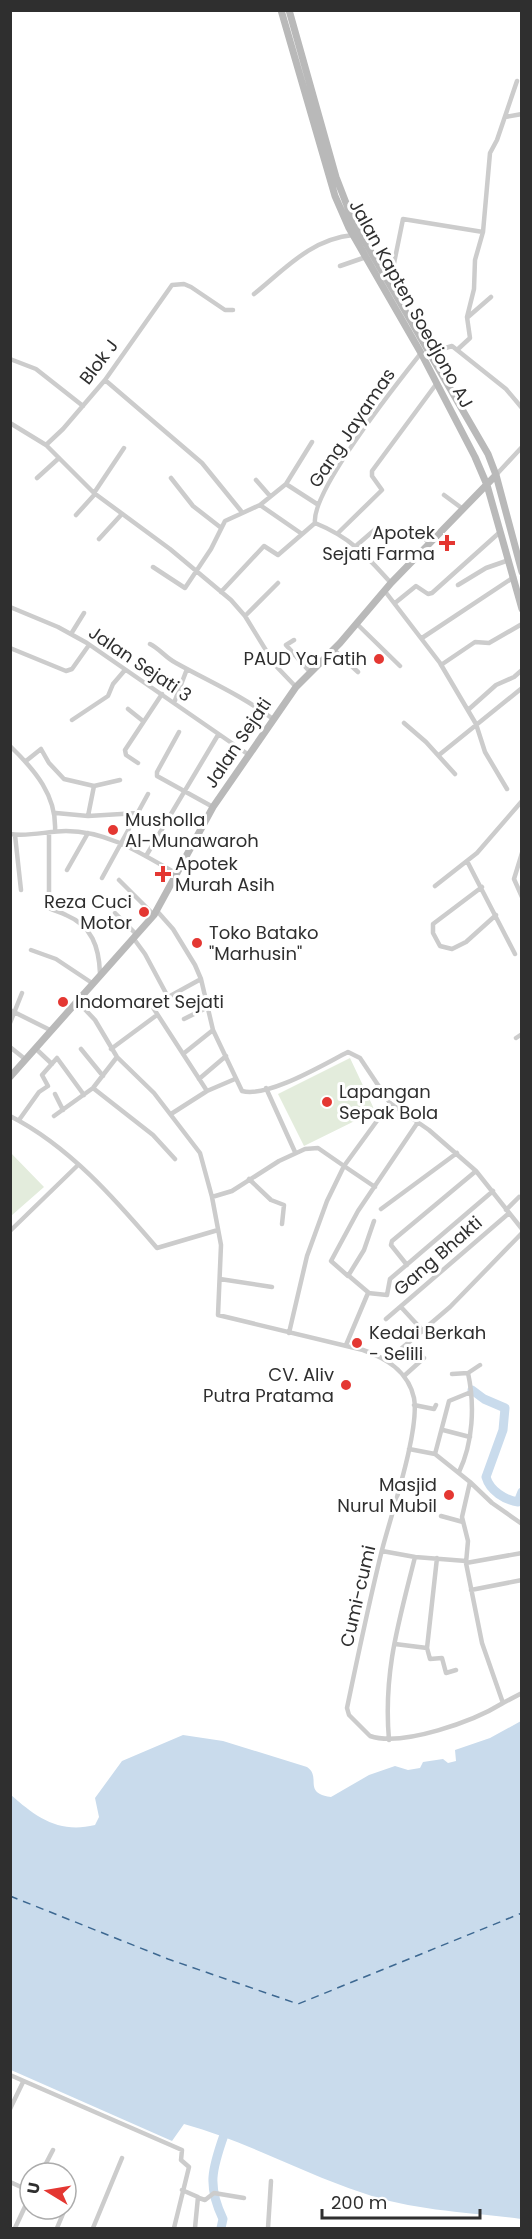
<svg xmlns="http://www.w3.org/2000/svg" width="532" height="2239" viewBox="0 0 532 2239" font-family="Poppins,sans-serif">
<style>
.green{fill:#e3ecdc}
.water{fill:#c9dbec}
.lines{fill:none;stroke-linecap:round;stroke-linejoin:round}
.river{stroke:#c9dbec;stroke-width:9}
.ferry{stroke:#3d6891;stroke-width:1.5;stroke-dasharray:8 6;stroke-linecap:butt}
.minor{stroke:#ccc;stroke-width:4.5}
.secondary{stroke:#b9b9b9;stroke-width:7}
.poi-dot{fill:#e43732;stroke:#fff;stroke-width:2}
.labels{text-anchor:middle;stroke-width:6;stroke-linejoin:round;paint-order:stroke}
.street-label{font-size:18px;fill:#2f2f2f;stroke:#fff}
.poi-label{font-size:18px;fill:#2f2f2f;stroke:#fff;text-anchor:start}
</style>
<rect width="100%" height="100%" fill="#fff"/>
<path class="green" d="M350 1058 375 1111 304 1146 278 1094Z
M10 1152 44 1187 11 1216H10Z"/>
<path class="water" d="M521 1721V2219C470 2212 413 2211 363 2193 302 2173 246 2141 184 2124L172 2141 11 2070V1795C36 1817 59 1834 95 1825L99 1817 95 1798 122 1761 183 1735 223 1741 307 1767C322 1777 302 1793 331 1797L369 1775 395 1766 408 1770 420 1768 423 1762 443 1759 448 1763 456 1761 455 1750 490 1738Z"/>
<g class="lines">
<path class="river" d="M472 1390 484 1399 505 1408 503 1430 486 1477C490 1491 505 1500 518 1502L522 1492
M221 2228 223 2219C207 2186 212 2169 224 2135"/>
<path class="ferry" d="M10 1896 168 1959 298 2004 522 1913"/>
<path class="minor" d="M505 117 522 114
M340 266 366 257
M390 283 403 219 483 232
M254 294C285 269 311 239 353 235
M468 317 491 297
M457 350 470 338 467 317 474 289 475 260 483 232 490 153 497 140 517 81
M429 353 452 346 506 389 522 408
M10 359 36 369 83 406
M105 380 202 463 241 511
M10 423 46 445 94 493 170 549 231 600 245 616 275 665 296 687
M46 445 63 429 105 380 172 285 184 284 191 287 225 310H233
M496 475 522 447
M37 478 59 458
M171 478 193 506 220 527
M256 480 270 496
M286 484 317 504
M94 493 124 448
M444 495 463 509
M260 505 302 534
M76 515 95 494
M315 523C311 491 398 382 421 353
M315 523C350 537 366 555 391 583
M415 529 429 543
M339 532 382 490 372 476V471L437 383
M99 539 121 515
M357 545 379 526
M153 567 185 588 211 549 225 521 260 505 286 484 312 442
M458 585 486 568 509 560
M384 590 440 663 476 724 485 752 507 789
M221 592 264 546 278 555 315 523
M395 603 416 586 428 594 432 593 500 532
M10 607 58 627 87 643 249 755
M245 616 278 583
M356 623 400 666
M71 634 84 613
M422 638 514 577
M294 640 286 645 310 672
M150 644C160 649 166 658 176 663 210 682 241 695 273 719
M10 648 66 671 72 669 89 645
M333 649 358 672
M441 665 475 642 489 643 522 624
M174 703 187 669
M128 709 143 721
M468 710 496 685 514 677 522 670
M72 720 108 696 113 684 125 670
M404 723 426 742 455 774
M179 732 157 772V776L213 807
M10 746C35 770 57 796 55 831
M439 755 522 688
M26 761 41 749 49 763 64 779 94 786 88 816
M138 763 126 755 125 750 162 694
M94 786 120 780
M56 813 88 816 138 813
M49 833V908C54 911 60 912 66 915 92 926 99 947 100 973
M10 834C29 837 48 831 66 831 108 831 142 854 177 874
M15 835 21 890
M522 853 514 879 522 897
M146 856 218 735
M467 861 515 954
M67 870 88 833
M102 878 148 794
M119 880 154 915
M435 886 477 853 522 801
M482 887 433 924V933L440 946 452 949 466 942 496 915
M157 911 173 929 195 965 201 979 213 1030 242 1091C268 1098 324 1064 348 1052L360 1058 390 1103 429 1130 476 1171 522 1229
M115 913 137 935
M134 939 145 954 168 997
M31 950 56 959 92 983
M201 979 152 1006 207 1091
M77 1001 95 1020 117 1057 154 1093 200 1153 212 1197 221 1245 218 1315 363 1350C386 1358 408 1371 414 1398 420 1430 391 1515 382 1550 369 1602 358 1655 347 1708L349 1715 370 1736C403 1747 474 1721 503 1703L482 1643 466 1563 468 1541 462 1517 470 1482 492 1503 522 1524
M10 1010 52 1031
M184 1019 208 1007
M10 1023 22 993
M516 1038 522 1034
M10 1047 25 1059
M35 1048 52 1064
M81 1049 103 1076
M111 1049 157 1015
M183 1054 213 1030
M199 1079 226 1056
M93 1088 153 1135 175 1159
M266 1088 295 1152
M55 1094 63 1110
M171 1114 207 1091 235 1079
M10 1116C69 1146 115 1199 157 1248L218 1230
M54 1116 93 1088 117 1057
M19 1120 39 1092 48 1086 42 1075 57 1058 84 1095
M249 1179 271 1200 284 1205 282 1224
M375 1187 344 1166 390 1103
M212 1197 232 1191 279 1161 305 1149 318 1148 344 1166 327 1201 307 1256 289 1333
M381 1209 457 1153
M506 1210 519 1197
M374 1221 364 1250 348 1276 331 1261 358 1211 418 1122
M10 1231 77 1166
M407 1265 391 1245 392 1241 476 1171
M349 1276 369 1293
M220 1279 272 1287
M401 1307 424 1332
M386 1319 508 1214
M346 1345 368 1293 387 1295 390 1279 493 1191
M388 1360 450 1307 522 1233
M452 1374 468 1373
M404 1376 424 1358
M414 1405 434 1409 436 1405
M443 1430 470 1437
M409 1449 435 1454 470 1482
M435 1454 449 1401 471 1392
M459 1472C473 1443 475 1405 468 1373L480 1365
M441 1516 463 1522
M382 1551 415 1557
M466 1563 522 1553
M471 1590 522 1580
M395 1644 427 1648 437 1558
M427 1648 430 1659 442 1658 446 1673 456 1670
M503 1703 522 1693
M389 1740C383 1672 399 1621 415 1557L466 1561
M10 2075 182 2150 181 2160 189 2167 174 2228
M10 2109 23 2082
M41 2173 53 2150
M10 2182 30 2191
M182 2190 198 2197 195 2228
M199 2198 205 2200 214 2193 244 2198
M66 2203V2206
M15 2228 30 2196
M57 2228 65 2209
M93 2228 122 2158
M268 2228 271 2181"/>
<path class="secondary" d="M281 10 335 196 349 228 421 353 475 457 487 485 522 609
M289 10 336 177 353 221 488 454 496 475 522 572
M10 1077 154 915 213 807 296 687 340 643 391 583 496 475"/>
</g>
<g class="poi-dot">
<path d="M444 534h6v6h6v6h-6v6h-6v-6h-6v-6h6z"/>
<circle cx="379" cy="659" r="6"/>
<circle cx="113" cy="830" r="6"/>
<path d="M160 865h6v6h6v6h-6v6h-6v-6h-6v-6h6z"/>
<circle cx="144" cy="912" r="6"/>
<circle cx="197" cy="943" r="6"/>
<circle cx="63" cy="1002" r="6"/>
<circle cx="327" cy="1102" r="6"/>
<circle cx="357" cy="1343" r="6"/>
<circle cx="346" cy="1385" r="6"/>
<circle cx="449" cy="1495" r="6"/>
</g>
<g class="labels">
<g class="street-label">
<text transform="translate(411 304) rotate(61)" y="6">Jalan Kapten Soedjono AJ</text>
<text transform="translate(99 362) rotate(-53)" y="6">Blok J</text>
<text transform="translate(352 428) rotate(-56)" y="6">Gang Jayamas</text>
<text transform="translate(140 664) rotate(34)" y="6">Jalan Sejati 3</text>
<text transform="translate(238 743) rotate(-56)" y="6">Jalan Sejati</text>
<text transform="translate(438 1256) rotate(-41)" y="6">Gang Bhakti</text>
<text transform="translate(358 1596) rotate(-77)" y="6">Cumi-cumi</text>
</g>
<g class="poi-label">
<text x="435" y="539" text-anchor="end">Apotek<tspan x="435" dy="21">Sejati Farma</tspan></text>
<text x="367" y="665" text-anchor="end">PAUD Ya Fatih</text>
<text x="125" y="826">Musholla<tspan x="125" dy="21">Al-Munawaroh</tspan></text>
<text x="175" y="870">Apotek<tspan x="175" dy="21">Murah Asih</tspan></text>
<text x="132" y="908" text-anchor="end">Reza Cuci<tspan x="132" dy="21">Motor</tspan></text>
<text x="209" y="939">Toko Batako<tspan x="209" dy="21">"Marhusin"</tspan></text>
<text x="75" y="1008">Indomaret Sejati</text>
<text x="339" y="1098">Lapangan<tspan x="339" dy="21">Sepak Bola</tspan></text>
<text x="369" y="1339">Kedai Berkah<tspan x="369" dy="21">- Selili</tspan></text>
<text x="334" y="1381" text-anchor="end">CV. Aliv<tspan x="334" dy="21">Putra Pratama</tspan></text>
<text x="437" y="1491" text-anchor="end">Masjid<tspan x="437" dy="21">Nurul Mubil</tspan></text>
</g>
</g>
<rect width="532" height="2239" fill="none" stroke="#2f2f2f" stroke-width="24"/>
<g transform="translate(48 2191) rotate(281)"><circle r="28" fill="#ffffff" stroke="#acacac" stroke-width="1.5"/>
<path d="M0-4.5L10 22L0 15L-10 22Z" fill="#e43732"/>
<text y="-9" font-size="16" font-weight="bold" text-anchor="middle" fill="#2f2f2f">U</text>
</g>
<path d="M322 2209v9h158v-9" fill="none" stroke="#2f2f2f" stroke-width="3"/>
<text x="331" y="2209" font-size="18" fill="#2f2f2f" stroke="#ffffff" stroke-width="4.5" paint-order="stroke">200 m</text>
</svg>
